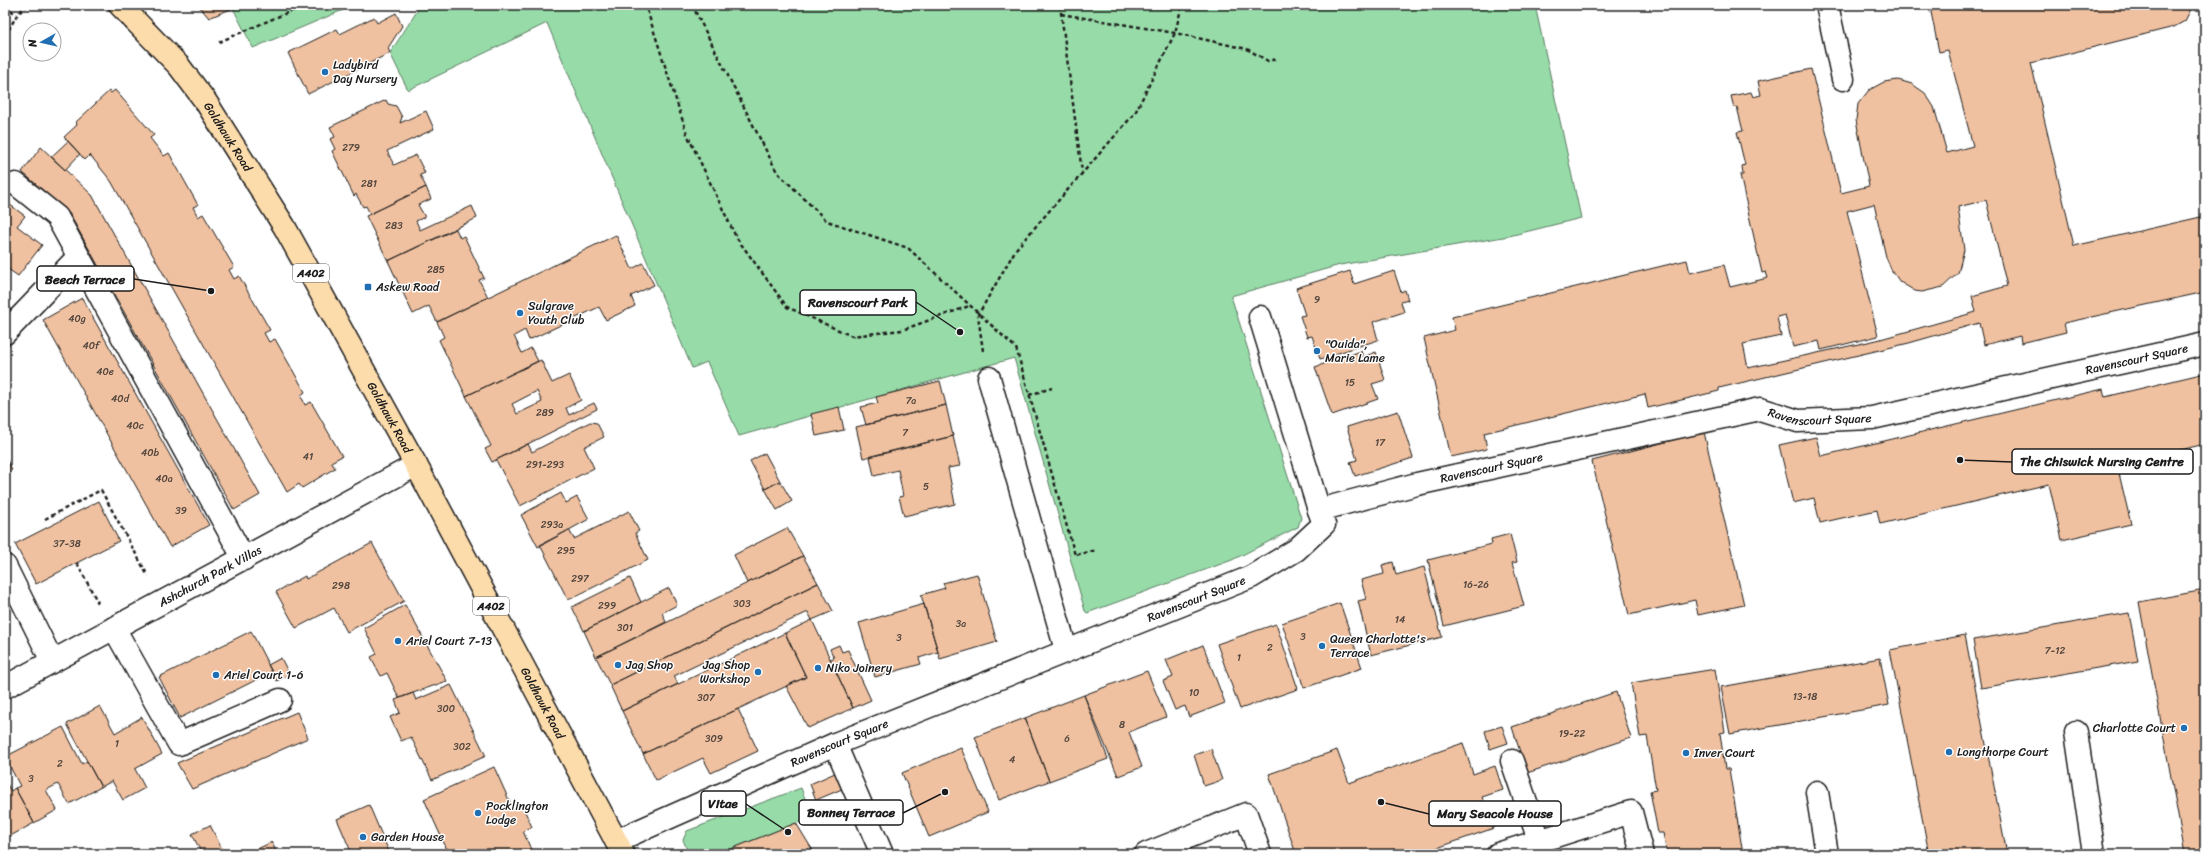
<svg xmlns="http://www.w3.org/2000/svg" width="2210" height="859" viewBox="0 0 2210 859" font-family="Sriracha,sans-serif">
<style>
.green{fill:#97dca8;stroke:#5a7c62}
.building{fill:#f0c1a0;stroke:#1c1c1c;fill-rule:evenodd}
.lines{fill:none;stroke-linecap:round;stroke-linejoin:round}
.minor-casing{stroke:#1c1c1c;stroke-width:25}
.major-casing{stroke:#1c1c1c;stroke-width:25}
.path{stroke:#1c1c1c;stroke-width:2.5;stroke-dasharray:4 3;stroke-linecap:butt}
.minor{stroke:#fff;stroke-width:22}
.major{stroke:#fddcac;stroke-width:22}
.poi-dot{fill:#1f6fb2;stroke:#fff;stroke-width:1.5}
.labels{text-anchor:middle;stroke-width:3;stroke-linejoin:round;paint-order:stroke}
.number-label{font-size:10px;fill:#51453d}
.shield{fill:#fff;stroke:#606060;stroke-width:1}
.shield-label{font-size:11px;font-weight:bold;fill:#1c1c1c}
.poi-label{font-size:12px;fill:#1c1c1c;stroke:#fff;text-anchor:start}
.street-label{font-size:12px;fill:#1c1c1c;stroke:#fff}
.leader{fill:none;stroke:#1c1c1c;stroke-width:1.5}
.callout-dot{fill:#1c1c1c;stroke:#fff;stroke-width:1.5}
.callout{fill:#fff;stroke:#1c1c1c;stroke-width:1.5}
.callout-label{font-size:13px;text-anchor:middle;font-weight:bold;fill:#1c1c1c}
</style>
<rect width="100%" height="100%" fill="#fff"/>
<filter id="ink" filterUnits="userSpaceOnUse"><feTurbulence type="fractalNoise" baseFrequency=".025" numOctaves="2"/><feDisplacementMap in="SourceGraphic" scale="8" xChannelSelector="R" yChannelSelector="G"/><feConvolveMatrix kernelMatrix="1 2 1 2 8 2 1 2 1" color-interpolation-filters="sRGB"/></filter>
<g filter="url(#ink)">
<path class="green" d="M240 5H355L253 48 233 8Z
M421 5H1535L1581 218 1509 236 1340 265 1231 296 1301 518 1298 527 1232 560 1087 613 1085 611 1014 358 739 436 707 362 692 368 547 23 408 90 390 53Z
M801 788 812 817 731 849 733 854H689L683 840 687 831Z"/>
<path class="building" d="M198 5H231L233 8 209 18Z
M2193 5 2185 21 2174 27 2031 63 2074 246 2205 216V292L2064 323 2066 332 2021 343 2020 336 1984 345 1979 323 1909 343 1719 388V391L1648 408 1645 394 1484 433 1487 449 1451 457 1424 338 1455 330 1452 317 1687 260 1690 273 1724 265 1730 287 1768 278 1766 272 1762 273 1740 175H1743L1742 166 1745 165 1737 132 1743 131 1737 107 1734 108 1731 96 1751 92 1753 97 1761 95 1758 81 1811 69 1841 193 1869 186 1856 120 1858 104 1869 90 1884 82 1898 80 1912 84 1925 93 1934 107 1947 153 1973 146 1948 50 1939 52 1931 12 1934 7 1941 5ZM1986 200 2007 286 1972 296 1976 312 1877 340 1748 368 1743 344 1781 336 1777 317 1785 315 1793 347 1819 341 1821 350 1878 336 1847 211 1874 204 1886 257 1892 271 1900 282 1915 291 1922 292 1943 287 1958 273 1964 250 1958 207Z
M396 13 402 26 388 48 390 53 308 94 288 53 337 29 340 34 374 17 377 23Z
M115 90 154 135 150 138 164 156 169 153 198 205 193 207 198 217 203 214 234 267 229 270 234 279 239 276 270 330 264 333 269 342 275 339 305 392 300 396 303 400 305 405 311 402 342 456 331 462 335 468 302 488 299 484 287 492 111 181 90 155 85 160 64 137 77 125 76 122 109 91 111 93Z
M386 100 388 104 396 106 402 117 400 123 426 111 434 129 387 151 394 165 416 155 425 173 420 175 426 187 370 214 366 206 363 207 356 194 354 196 332 151 335 149 330 139 335 137 330 127Z
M68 141 80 154 65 170 51 157Z
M41 147 92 195 260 495 234 510 69 213 22 172Z
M426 187 431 199 418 205 425 217 416 221 420 230 472 206 477 218 388 261 366 216Z
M5 201 25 216 17 226 42 245 18 276 8 269 5 273Z
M456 229 460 238 464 236 484 278 479 280 488 297 437 322 429 306 413 314 388 261Z
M616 235 632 269 643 263 654 285 631 296 635 306 606 320 599 307 529 340 525 330 514 336 522 353 531 348 538 361 466 396 439 340 444 337 437 322Z
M1350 271 1354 284 1394 271 1401 292 1405 290 1408 300 1401 302 1404 312 1373 322 1378 340 1320 359 1312 336 1307 337 1300 316 1305 315 1296 288Z
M82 298 209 525 170 547 43 320Z
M1361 351 1363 357 1376 352 1385 380 1372 384 1378 399 1332 415 1315 367Z
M541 360 552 383 569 375 581 400 566 408 569 415 594 403 597 409 492 462 485 449 491 446 466 396ZM537 391 542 402 517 414 512 404Z
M2205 373V444L2117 465 2131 524 2062 540 2049 484 1880 524 1877 510 1820 523 1814 498 1793 503 1779 445 1816 437 1821 456 2103 389 2105 397Z
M940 381 946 405 866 425 861 407 878 403 876 397Z
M946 405 953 436 863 458 856 427Z
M839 407 844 430 816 436 811 414Z
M1398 411 1413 458 1355 476 1350 462 1357 460 1347 427Z
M590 422 597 423 604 437 584 447 594 468 520 506 496 460 528 444 532 452Z
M1704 432 1744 605 1698 615 1695 600 1629 615 1592 461Z
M953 436 960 466 948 468 955 504 904 516 899 497 903 496 898 470 874 476 870 457Z
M765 453 780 481 765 489 750 461Z
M5 456 12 470 5 473Z
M780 481 792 501 777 510 765 489Z
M561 493 566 503 577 497 589 519 538 547 521 515Z
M99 501 119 541 36 584 15 544Z
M629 511 639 531 635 533 648 560 568 600 540 545 569 530 574 539Z
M787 528 803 556 747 583 734 555Z
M1510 534 1517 562 1512 563 1524 606 1444 626 1428 560 1492 544 1491 539Z
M372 543 404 601 347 632 334 608 296 628 276 592 305 576 306 579Z
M803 556 818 583 610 685 596 657Z
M1393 562 1396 575 1424 567 1442 637 1371 655 1358 601 1366 599 1361 580 1384 574 1382 565Z
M977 574 997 642 940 659 921 595 945 588 943 583Z
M630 578 641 602 584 631 572 607Z
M818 583 833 611 812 620 808 612 674 676 678 684 622 711 610 685Z
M669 588 677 605 662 613 666 622 596 657 584 631Z
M2205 590V854H2185L2139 602Z
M1340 603 1362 668 1304 688 1282 623Z
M924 604 938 652 919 658 921 664 875 677 859 623Z
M405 605 447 681 399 698 387 673 381 676 371 657 377 654 364 628Z
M2129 613 2138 661 1981 688 1973 640Z
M812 620 853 708 808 728 786 686 806 677 785 633Z
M1276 624 1298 689 1240 709 1217 644Z
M251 631 272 672 180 718 159 677Z
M785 633 806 677 643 754 622 711Z
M1965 635 2007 854H1929L1890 650Z
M839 645 842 652 848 650 871 700 853 708 830 659 834 658 830 649Z
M1203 645 1225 703 1189 717 1185 706 1175 710 1163 681 1173 677 1166 660Z
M281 658 289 674 277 681 268 665Z
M1880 658 1889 705 1730 734 1721 687Z
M1715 669 1725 732 1720 733 1725 769H1729L1743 854H1667L1663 833H1658L1650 791 1656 790 1647 736 1640 737 1631 683Z
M1147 671 1166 717 1129 732 1142 767 1118 776 1084 695Z
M451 685 486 756 432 780 411 737 401 741 390 717 400 713 395 700 413 693 416 700Z
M1616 692 1631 738 1527 773 1512 727Z
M1084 695 1108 759 1049 781 1025 718Z
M100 706 115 733 142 717 162 754 135 769 145 788 123 800 112 781 101 787 67 724Z
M738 709 758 751 711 773 703 758 656 780 643 754Z
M297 712 308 738 192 789 177 763Z
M1025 718 1049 781 999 800 975 737Z
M1502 726 1508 743 1490 749 1485 731Z
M63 727 82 764 87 761 101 787 69 804 58 784 46 790 57 810 34 823 15 788 20 786 5 757Z
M1463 743 1473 774 1495 766 1503 790 1482 797 1494 828 1420 854H1296L1269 774 1337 750 1349 783Z
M961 748 988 812 929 837 902 773Z
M1211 749 1222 780 1204 786 1194 755Z
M494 767 513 809 522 805 532 827 523 831 533 854H449L424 799Z
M835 773 842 789 816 800 810 784Z
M5 781 11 791 15 788 34 823 5 839Z
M369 805 390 854H352L337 819Z
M796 823 815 854H733L731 849Z
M210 825 224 853 223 854H202L192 834Z
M272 842 277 854H254L253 851Z"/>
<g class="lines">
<defs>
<g id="minor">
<path d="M1827 5 1843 79"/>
<path d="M16 184 57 217 244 559"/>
<path d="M1260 317 1319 510"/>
<path d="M5 333 78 257"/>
<path d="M989 378 1066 650"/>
<path d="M5 566 52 661"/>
<path d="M114 628 179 744 280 700"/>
<path id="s1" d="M5 687 416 465"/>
<path d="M2076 732 2094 854"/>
<path d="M835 744 882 854"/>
<path d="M1512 761 1539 840"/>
<path d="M1817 792 1827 854"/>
<path id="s2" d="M616 841 835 744 1251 577 1296 550 1324 524 1319 510 1417 484 1760 409 1798 421 1872 418 2205 344"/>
<path d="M1146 854 1246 814 1260 854"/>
<path d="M1498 854 1631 812 1642 854"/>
</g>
<g id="major">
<path id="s3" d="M120 5 179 66 206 102 284 226 416 465 623 854"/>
</g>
</defs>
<use href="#minor" class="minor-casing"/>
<use href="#major" class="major-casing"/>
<path class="path" d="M651 5 647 10 687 134 736 237 787 307 852 336 902 330 969 306
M692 5 777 172 827 221 908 248 1016 348 1075 555 1097 550
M1060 5 1082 172
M5 6 17 15
M1061 14 1175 33 1247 49 1268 61 1277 59
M5 36 17 15 27 5
M219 42 305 5
M983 351 978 315 1016 249 1135 113 1175 33 1182 5
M1029 395 1052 388
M45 519 101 490 148 576
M77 563 98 603"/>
<use href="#minor" class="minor"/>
<use href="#major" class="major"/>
</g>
</g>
<g class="poi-dot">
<circle cx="325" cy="72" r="4"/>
<rect x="364" y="283" width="8" height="8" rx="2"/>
<circle cx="520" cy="313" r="4"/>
<circle cx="1317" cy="351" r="4"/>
<circle cx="398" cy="641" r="4"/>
<circle cx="1322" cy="646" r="4"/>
<circle cx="618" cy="665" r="4"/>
<circle cx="818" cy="668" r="4"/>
<circle cx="758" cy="672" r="4"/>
<circle cx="216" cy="675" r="4"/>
<circle cx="2184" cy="728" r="4"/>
<circle cx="1949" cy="752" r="4"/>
<circle cx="1686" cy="753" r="4"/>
<circle cx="478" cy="813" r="4"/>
<circle cx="363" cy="837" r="4"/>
</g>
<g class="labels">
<g class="number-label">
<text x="351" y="151">279</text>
<text x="369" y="187">281</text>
<text x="394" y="229">283</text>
<text x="436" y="273">285</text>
<text x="1317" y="303">9</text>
<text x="77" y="322">40g</text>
<text x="91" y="349">40f</text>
<text x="105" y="375">40e</text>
<text x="1350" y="386">15</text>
<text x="120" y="402">40d</text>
<text x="911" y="404">7a</text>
<text x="545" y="416">289</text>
<text x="135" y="429">40c</text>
<text x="905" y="436">7</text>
<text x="1380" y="446">17</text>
<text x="150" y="456">40b</text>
<text x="308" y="460">41</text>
<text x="545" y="468">291-293</text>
<text x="164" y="482">40a</text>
<text x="926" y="490">5</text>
<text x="181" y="514">39</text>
<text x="552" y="528">293a</text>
<text x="67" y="547">37-38</text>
<text x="566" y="554">295</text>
<text x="580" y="582">297</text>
<text x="1476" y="588">16-26</text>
<text x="341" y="589">298</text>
<text x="742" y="607">303</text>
<text x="607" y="609">299</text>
<text x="1400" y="623">14</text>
<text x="961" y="627">3a</text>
<text x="625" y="631">301</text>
<text x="1303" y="640">3</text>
<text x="899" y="641">3</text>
<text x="1270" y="651">2</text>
<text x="2055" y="654">7-12</text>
<text x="1239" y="661">1</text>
<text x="1194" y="696">10</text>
<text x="1805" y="700">13-18</text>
<text x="706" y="701">307</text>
<text x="446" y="712">300</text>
<text x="1122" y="728">8</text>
<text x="1572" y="737">19-22</text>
<text x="714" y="742">309</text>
<text x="1067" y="742">6</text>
<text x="117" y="747">1</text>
<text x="462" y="750">302</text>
<text x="1012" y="763">4</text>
<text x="60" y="767">2</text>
<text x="31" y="782">3</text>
</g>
<g class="shield">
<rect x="293" y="264" width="36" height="18" rx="3"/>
<rect x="473" y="597" width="36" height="18" rx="3"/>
</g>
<g class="shield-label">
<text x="311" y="277">A402</text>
<text x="491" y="610">A402</text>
</g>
<g class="poi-label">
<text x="333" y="69">Ladybird<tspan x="333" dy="14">Day Nursery</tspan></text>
<text x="376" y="291">Askew Road</text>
<text x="528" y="310">Sulgrave<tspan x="528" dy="14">Youth Club</tspan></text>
<text x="1325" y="348">"Ouida",<tspan x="1325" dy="14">Marie Lame</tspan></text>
<text x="1330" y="643">Queen Charlotte's<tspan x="1330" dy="14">Terrace</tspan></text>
<text x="406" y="645">Ariel Court 7-13</text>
<text x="626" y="669">Jag Shop</text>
<text x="750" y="669" text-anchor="end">Jag Shop<tspan x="750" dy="14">Workshop</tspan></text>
<text x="826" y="672">Niko Joinery</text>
<text x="224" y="679">Ariel Court 1-6</text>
<text x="2176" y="732" text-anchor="end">Charlotte Court</text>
<text x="1957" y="756">Longthorpe Court</text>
<text x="1694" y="757">Inver Court</text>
<text x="486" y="810">Pocklington<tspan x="486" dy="14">Lodge</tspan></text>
<text x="371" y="841">Garden House</text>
</g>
<g class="street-label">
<text dy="4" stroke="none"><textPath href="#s3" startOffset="171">Goldhawk Road</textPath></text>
<text dy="4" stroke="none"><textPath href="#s2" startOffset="1631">Ravenscourt Square</textPath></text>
<text dy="4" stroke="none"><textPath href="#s2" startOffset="1307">Ravenscourt Square</textPath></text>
<text dy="4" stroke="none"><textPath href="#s3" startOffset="495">Goldhawk Road</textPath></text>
<text dy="4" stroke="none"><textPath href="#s2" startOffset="971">Ravenscourt Square</textPath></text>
<text dy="4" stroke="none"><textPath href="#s1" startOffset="233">Ashchurch Park Villas</textPath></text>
<text dy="4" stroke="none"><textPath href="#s2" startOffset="629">Ravenscourt Square</textPath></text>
<text dy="4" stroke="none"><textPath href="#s3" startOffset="819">Goldhawk Road</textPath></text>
<text dy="4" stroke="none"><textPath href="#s2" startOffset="244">Ravenscourt Square</textPath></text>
</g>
</g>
<path class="leader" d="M211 291L134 279M960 332L916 302M1960 460L2012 462M788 832L746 804M945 792L903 813M1381 802L1429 814"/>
<g class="callout-dot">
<circle cx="211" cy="291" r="4"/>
<circle cx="960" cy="332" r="4"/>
<circle cx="1960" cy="460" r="4"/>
<circle cx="788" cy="832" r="4"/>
<circle cx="945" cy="792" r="4"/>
<circle cx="1381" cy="802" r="4"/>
</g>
<g class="callout">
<rect x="37" y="266" width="97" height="25" rx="4"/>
<rect x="800" y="290" width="116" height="25" rx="4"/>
<rect x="2012" y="449" width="181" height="25" rx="4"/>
<rect x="701" y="791" width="45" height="25" rx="4"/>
<rect x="799" y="800" width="104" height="25" rx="4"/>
<rect x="1429" y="801" width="132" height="25" rx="4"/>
</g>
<g class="callout-label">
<text x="85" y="284">Beech Terrace</text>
<text x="858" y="307">Ravenscourt Park</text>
<text x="2102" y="466">The Chiswick Nursing Centre</text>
<text x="723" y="808">Vitae</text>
<text x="851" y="817">Bonney Terrace</text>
<text x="1495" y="818">Mary Seacole House</text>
</g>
<rect width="2210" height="859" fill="none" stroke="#fff" stroke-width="20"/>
<rect x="10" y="10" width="2190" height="839" fill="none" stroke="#1c1c1c" stroke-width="1.5" filter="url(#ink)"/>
<g transform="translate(42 42) rotate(262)"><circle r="19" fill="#ffffff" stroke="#a4a4a4"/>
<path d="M0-3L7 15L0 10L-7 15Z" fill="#1f6fb2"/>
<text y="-6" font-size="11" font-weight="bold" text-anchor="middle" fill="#1c1c1c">N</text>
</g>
</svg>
